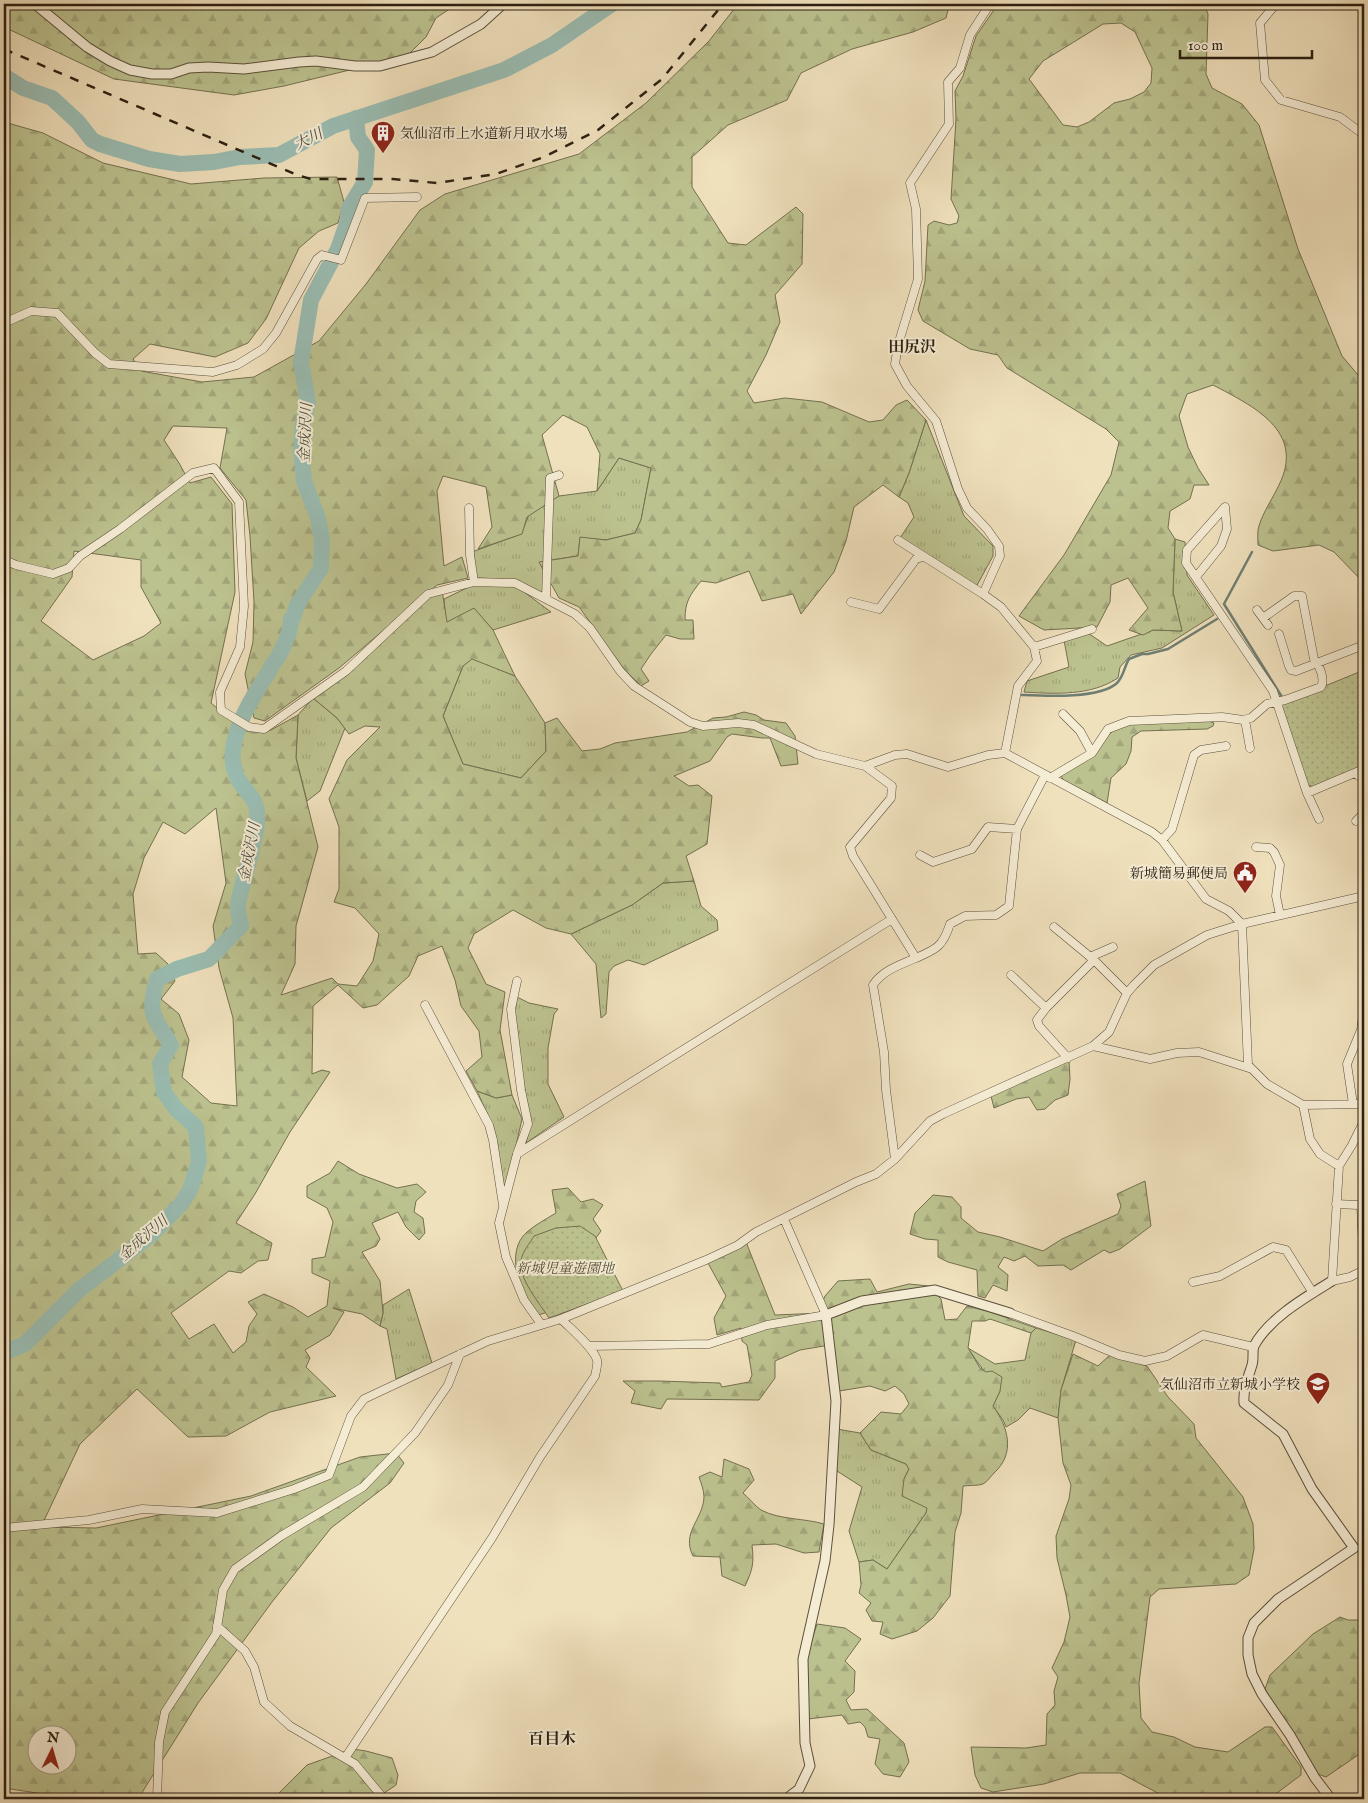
<svg xmlns="http://www.w3.org/2000/svg" width="1368" height="1803" viewBox="0 0 1368 1803" font-family="'IM FELL English','Noto Serif JP',serif">
<style>
.grass{fill:url(#grass-tufts);stroke:#747050}
.forest{fill:url(#forest-firs);stroke:#747050;fill-rule:evenodd}
.park{fill:url(#park-dots);stroke:#747050}
.lines{fill:none;stroke-linecap:round;stroke-linejoin:round}
.stream{stroke:#6e7e73;stroke-width:2.5}
.river{stroke:#9abdb3;stroke-width:16}
.minor-casing{stroke:#5c503d;stroke-width:9}
.tertiary-casing{stroke:#5c503d;stroke-width:11}
.minor{stroke:#f5ecd4;stroke-width:8}
.tertiary{stroke:#f5ecd4;stroke-width:9}
.rail{stroke:#2b1f12;stroke-width:2.5;stroke-dasharray:9 9;stroke-linecap:butt}
.labels{text-anchor:middle;stroke-width:4;stroke-linejoin:round;paint-order:stroke}
.poi-label{font-size:14px;fill:#2b1f12;stroke:#f5ecd4;text-anchor:end}
.park-label{font-size:14px;font-style:italic;fill:#565038;stroke:#f5ecd4}
.water-label{font-size:15px;font-style:italic;fill:#4c4e42;stroke:#f5ecd4}
.quarter-label{font-size:16px;font-weight:bold;fill:#2b1f12;stroke:#f5ecd4}
</style>
<defs>
<pattern id="grass-tufts" width="24" height="20" patternUnits="userSpaceOnUse" patternTransform="scale(1.25)"><rect width="24" height="20" fill="#bcc28f"/><path d="M3 7l-1-3M5 7V3M7 7l1-3M15 17l-1-3M17 17v-4M19 17l1-3" fill="none" stroke="#a2a67a"/></pattern>
<pattern id="forest-firs" width="22" height="20" patternUnits="userSpaceOnUse" patternTransform="scale(1.25)"><rect width="22" height="20" fill="#bcc28f"/><path d="M5 1l3.5 6h-7zM16 11l3.5 6h-7z" fill="#a2a67a"/></pattern>
<pattern id="park-dots" width="8" height="8" patternUnits="userSpaceOnUse" patternTransform="scale(1.25)"><rect width="8" height="8" fill="#bcc28f"/><path d="M2 2h.1M6 6h.1" fill="none" stroke="#a2a67a" stroke-width="1.8" stroke-linecap="round"/></pattern>
</defs>
<rect width="100%" height="100%" fill="#f0e1bd"/>
<filter id="stains"><feTurbulence type="fractalNoise" baseFrequency=".004" numOctaves="4"/><feColorMatrix values="0 0 0 0 .2 0 0 0 0 .09 0 0 0 0 .02 0 0 0 .5 -.17"/></filter>
<radialGradient id="worn" r=".72"><stop offset=".6" stop-color="#630" stop-opacity="0"/><stop offset="1" stop-color="#630" stop-opacity=".3"/></radialGradient>
<path class="grass" d="M926 420 964 516 993 546V556L976 587 900 538 914 517 908 503 899 497 909 473Z
M619 458 651 468 641 520 635 533 606 540 580 538 578 556 551 560V500L559 496 597 491Z
M546 504 545 573 542 594 517 580 477 578 472 552 521 534 529 515Z
M1175 539 1185 542 1187 575 1214 615 1162 648 1131 655 1120 667 1118 678C1091 696 1055 694 1024 692L1027 681 1069 667 1064 640 1088 633 1107 646 1153 630 1182 631 1173 592Z
M473 585 516 586 551 612 493 630 474 609 446 624 444 599Z
M472 658 515 676 545 723 546 751 521 778 463 764 443 716 463 666Z
M313 698 337 718 345 728 320 791 307 801 296 758 298 715Z
M694 881 701 906 717 920 718 930 644 965 628 960 614 966 609 972 606 1014 601 1018 596 964 571 934 632 905 663 883Z
M517 997 529 1003 558 1009 554 1014 548 1048V1084L564 1117 526 1143 531 1123 521 1070 514 1010Z
M477 1091 496 1098 512 1095 522 1119 505 1194 493 1126Z
M409 1289 432 1363 396 1379 387 1329 380 1326 383 1313V1305Z
M1036 1328 1076 1340 1061 1390 1058 1418 1030 1408 1018 1420 1006 1427 1003 1420 993 1406 1000 1391C988 1376 978 1364 968 1348L995 1364 1025 1360 1031 1333Z
M831 1428 860 1433 871 1450 906 1464 909 1469 904 1479 928 1507 926 1513 887 1569 873 1560 859 1562 849 1531 862 1487 837 1471Z"/>
<path class="forest" d="M4 4H457L436 18 426 37 407 56 284 86 234 95 114 79 4 27Z
M738 4H947L949 6 946 18 913 32 852 49 801 73 787 100 728 125 692 157V187L728 243 746 245 796 207 803 214 802 264 775 295 780 322 766 355 747 391 754 403 785 398 822 402 869 422 883 420 896 405 907 400 926 420 909 473 899 497 883 485 854 507 846 541 834 572 801 614 793 594 762 601 749 571 716 583 701 581C690 595 685 601 685 620H693L694 639H680L666 635 651 654 641 669 649 681 641 686 624 669 579 607 559 598 539 562 578 556 580 537 606 540 635 533 641 520 651 468 619 458 597 491 600 454 587 427 563 415 542 435 559 496 527 517 522 534 478 549 492 527 486 487 443 476 437 491 444 566 462 557 468 578 437 585 339 668 265 721 254 718 245 674 253 642 254 602 250 536 246 500 220 468 227 428 173 426 164 440 179 463 190 483 211 477 232 504 235 592 211 703 245 731 271 730 298 715 296 758 318 847 296 926 295 964 281 995 332 978 338 984 357 986 373 961 379 934 355 908 334 902 339 889V827L329 799 347 760 380 727 365 726 349 734 337 718 313 698 433 593 442 590 447 622 474 608 493 630 515 676 472 659 463 666 443 716 463 764 521 778 546 751 545 723 557 718 582 751 600 749 615 743 687 732 713 718 726 717 744 712 756 715 764 720 786 723 795 736 798 764 781 766 770 738H762L732 734 727 737 710 761 674 776 689 786 698 785 712 796 707 844 686 856 694 881 663 883 632 905 571 934 546 928 513 910 474 934 468 948 486 984 505 992 500 1030 512 1095 496 1098 477 1091 466 1071 482 1057 479 1031 461 1006 455 980 442 946 418 956 409 976 377 1005 363 1008 338 985 313 1006 312 1074 322 1070 330 1072 290 1132 255 1194 236 1223 272 1243 268 1260 258 1261 241 1273 229 1271 171 1313 189 1339 214 1324 233 1353 246 1342 249 1326 257 1314 248 1302 264 1294 293 1307 308 1317 327 1306 330 1281 312 1273V1259L325 1257 333 1222 327 1208 307 1197V1186L330 1173 338 1161 359 1174 397 1188 417 1184 426 1192 416 1201 414 1212 423 1218 425 1233 419 1240 406 1227 398 1212 372 1223 380 1239 376 1246 362 1252 380 1281 383 1313 380 1326 362 1314 333 1308 344 1312 330 1335 305 1350 310 1358 306 1367 336 1396 270 1412 226 1436 188 1437 137 1389 80 1444 41 1527 96 1528 251 1496 360 1457 396 1453 404 1463 390 1483 331 1528 272 1602 198 1703 138 1799H76L4 1788V122L43 133 103 163 191 184 264 178 337 177 344 202 338 223 319 231 299 248 266 319 248 343 215 357 150 344 133 359 141 371 202 382 254 377 319 341 366 284 420 210 445 194 579 154 646 103 709 41ZM74 551 141 560V587L161 623 144 636 93 660 41 621 72 577ZM216 808 226 883 213 926 219 968 233 1018 237 1106 211 1103 182 1077 189 1040 179 1014 161 999 175 981 168 964 156 953 138 954 133 894 144 858 163 822 185 834ZM38 1736H68V1766H38Z
M998 4H1204L1208 14 1206 74 1212 88 1242 104 1259 125 1298 249 1342 356 1364 382V583L1334 552 1319 545 1273 551 1258 545C1258 539 1257 531 1259 526 1263 512 1273 498 1279 485 1306 431 1253 406 1213 385L1187 394 1179 416 1188 447 1198 468 1209 485H1194L1190 499 1170 511 1168 528 1175 539 1173 592 1182 631 1153 630 1143 635 1129 630 1148 608 1128 578 1111 585 1110 602 1097 627 1044 630 1019 616 1064 555 1111 475 1119 442 1106 429 1007 368 998 355 970 349 923 321 918 310 925 281 928 225 934 221 949 225 957 223 959 216 951 199 956 119 955 91 963 76 976 36ZM1121 23 1135 32 1152 68 1151 83 1144 92 1130 99 1114 103 1089 122 1077 127 1063 125 1029 79 1043 61 1103 24Z
M1208 721 1214 723 1213 726 1207 729 1141 731 1132 737 1131 751 1126 764 1111 778 1107 803 1063 780 1061 775 1119 726 1133 723Z
M1069 1061 1070 1079 1068 1095 1055 1100 1045 1109 1037 1110 1029 1097 1016 1099 994 1108 991 1096Z
M1145 1181 1151 1226 1120 1249 1110 1253 1104 1250 1071 1270 1063 1265 1038 1266 1025 1256 1014 1261 1004 1257 998 1267 1008 1275 1007 1291 993 1285 985 1298 978 1296 977 1270 948 1262 938 1257V1240L925 1239 910 1234 915 1213 933 1195 952 1197 961 1207V1218L978 1232 1000 1237 1043 1251 1062 1239 1118 1214 1121 1206 1117 1194Z
M568 1188 581 1202 593 1199 603 1205 593 1219 601 1231 588 1249 555 1310 531 1317C523 1293 503 1253 527 1232 535 1225 546 1219 556 1213L552 1190Z
M746 1242 775 1315 823 1313 828 1339 824 1346 800 1350 775 1361V1378L759 1400 667 1399 661 1409 631 1403 635 1391 623 1381H659L720 1383 722 1387 749 1382 752 1375 747 1345 742 1341 741 1328 717 1335 714 1318 726 1296 708 1263Z
M870 1279 877 1292 909 1284 929 1286 941 1299 945 1320 957 1319 967 1306 990 1312 1036 1328 1031 1333 990 1319 985 1321H972L968 1348 980 1368 986 1372 992 1371 1002 1377 1000 1391 993 1406C1008 1427 1016 1453 994 1473 991 1476 987 1482 983 1484 978 1486 969 1485 963 1486L961 1513 955 1532 950 1596 933 1618 917 1631 892 1639 880 1634 883 1622 872 1621 866 1610 871 1603 859 1593 861 1585 859 1562 873 1560 887 1569 926 1513 927 1508 902 1496 904 1479 909 1469 906 1464 871 1450 860 1433 881 1412 901 1414 909 1404 904 1394 895 1386 885 1391 870 1386 839 1391 823 1301 825 1296 838 1281Z
M1073 1354 1098 1366 1110 1355 1147 1366 1168 1397 1194 1424 1196 1438 1243 1497 1253 1524 1254 1549 1249 1575 1236 1584 1159 1589 1150 1597 1139 1683 1141 1718 1152 1732 1174 1737 1195 1747 1228 1752 1265 1727H1272L1301 1767V1775L1269 1799H1169L1120 1773H1080L1044 1784 993 1792 981 1788 975 1775 971 1747 1026 1748 1046 1745 1047 1714 1055 1705 1054 1691 1058 1677 1052 1668 1064 1642 1070 1617 1066 1595 1057 1558 1056 1536 1069 1499 1071 1485 1063 1463 1058 1418 1061 1390Z
M724 1459 749 1469 754 1480 743 1493C749 1498 755 1506 761 1510 780 1520 804 1518 824 1524L819 1552 804 1553 776 1544 752 1545C754 1563 753 1569 745 1586L722 1576 720 1557 693 1556C681 1532 703 1520 704 1497 704 1490 701 1483 699 1477L710 1472 722 1477Z
M1340 1617 1348 1620H1364V1751L1326 1777 1318 1774 1265 1689 1270 1675 1313 1634Z
M817 1624 845 1628 861 1639 845 1661 855 1671 854 1692 846 1700 851 1710 867 1709 904 1743 909 1762 900 1777 883 1774 875 1764 880 1739 868 1737 865 1727 860 1722 848 1724 842 1715 808 1719 807 1655Z
M352 1749 366 1751 392 1758 398 1775 396 1785 375 1799H273L307 1765Z"/>
<path class="park" d="M1364 670V766L1315 788 1305 783 1281 704Z
M580 1226 595 1236 623 1291 549 1318C540 1304 518 1278 521 1261 522 1252 530 1243 534 1236L556 1228Z"/>
<g class="lines">
<path class="stream" d="M1252 552 1224 604 1282 697
M1022 695C1045 696 1100 699 1117 683 1124 676 1124 667 1129 659L1142 654H1148L1168 649 1217 619"/>
<path class="river" d="M4 76 23 88 52 98 78 122 92 140 100 144 149 159 180 164 214 162 240 157 279 155 333 126 504 70 552 45 612 4
M4 1353 25 1344 79 1290 151 1235 182 1203 191 1188 199 1161 196 1127 176 1109 164 1092 160 1064 171 1045C153 1015 147 1016 157 979L177 969 209 959 241 926C240 919 237 911 238 904 243 877 254 851 257 823 259 798 249 797 238 779 220 746 252 697 270 670 271 665 275 662 278 657 284 646 291 631 291 619L293 618 297 605 321 568 322 540 318 518 304 481 301 449 303 423 308 402 301 362 311 300 338 249 347 223 349 208 365 182 367 150 358 137 356 118"/>
<defs>
<path id="minor" d="M1276 4 1260 23 1265 80 1281 100 1340 117 1364 135
M4 323 31 311 57 313 95 353 109 364 213 372 237 365 263 349 276 333 317 259 322 255 341 260 365 198 417 197
M469 508 470 555 474 582
M898 540 983 594 1001 607 1034 647 1037 661 1018 686 1005 753
M4 560 16 565 53 574 69 568 80 556 120 529 193 473 214 468 239 502 244 606 240 647 220 692 221 710 249 727 264 729 346 671 428 594 474 582 515 583 575 614 590 628 620 671 634 686 690 722 703 726 738 723 754 725 816 754 865 766 895 755 907 754 948 767 988 755 1005 753 1152 832 1162 840 1206 899 1229 911 1242 924 1248 1065 1267 1084 1303 1105
M1196 577 1221 546 1227 529 1225 507 1187 550 1186 563 1273 691 1307 793 1364 769
M983 594 1000 556 999 546 987 529 967 508 958 489 936 421 907 386 895 364 898 345 918 279 916 209 910 183 949 124 948 82 960 68 970 35 990 4
M546 599 550 478 559 475
M851 602 879 609 916 559 923 557
M1257 610 1268 625
M1279 634 1289 666 1291 670 1296 671 1364 645
M1034 647 1092 629
M1063 714 1080 731 1092 753
M1245 720 1250 748
M865 766 892 786 891 798 850 847 853 856 916 958C937 949 943 946 950 924L965 916 996 915 1009 906 1017 829 1045 775
M1355 773 1364 780
M1050 778 1092 753 1108 729 1129 721 1222 717 1243 720 1251 718 1267 704 1285 700 1321 687C1325 679 1320 666 1314 659L1302 596H1294L1263 618
M1307 793 1319 819
M1356 821 1364 813
M1162 840 1172 829 1194 755 1201 750 1226 746
M1256 847 1270 848 1274 852 1280 865 1276 896 1280 915
M920 855 933 862 972 849 988 827 1017 829
M1054 927 1094 960
M1090 957 1113 947
M1011 975 1046 1008
M517 981 511 1009 521 1090 528 1124 517 1154 499 1223 506 1257 517 1283 524 1300 541 1324
M425 1005 489 1125 493 1140 503 1205
M1093 1046 1150 1059 1177 1053 1199 1052 1252 1069
M1068 1058 1039 1026 1037 1020 1046 1008 1094 960 1127 993
M1353 1104 1347 1064 1361 1030 1364 1009
M1364 1104 1303 1105 1310 1139 1320 1154 1339 1166 1332 1281 1350 1277 1364 1270
M517 1154 892 919
M895 1159 886 1090 884 1052 873 985C883 970 900 965 916 958
M1339 1166 1352 1145 1364 1121
M1336 1204 1358 1205 1361 1206 1363 1246
M1193 1282 1220 1276 1273 1247 1286 1250 1313 1293
M1010 1313 1073 1336 1119 1355 1145 1361 1167 1356 1203 1335 1253 1347
M590 1346 709 1344 767 1325 826 1315 784 1219
M4 1528 89 1520 142 1509 217 1513 294 1489 329 1475 351 1416 364 1399 488 1341 561 1319 706 1260 738 1245 756 1232 856 1182 876 1174 895 1159 930 1121 943 1114 1093 1046 1109 1032 1127 993 1134 985 1154 965 1207 935 1242 924 1364 896
M217 1626 245 1651 254 1667 264 1702 290 1726 355 1764 384 1799
M345 1758 492 1538 540 1457 595 1376C596 1371 598 1365 597 1360 593 1347 572 1330 561 1319
M157 1799 159 1742 165 1712 216 1634 223 1590 235 1569 281 1536 363 1487 415 1433 448 1385 460 1354"/>
<path id="tertiary" d="M35 4 87 47 110 61 130 70 152 74H171L189 68 208 67 244 69 299 62 316 61 355 66H380L432 52 481 24 503 4
M786 1799 799 1789 810 1766 805 1743 803 1659 825 1561 829 1525 836 1401 826 1315 862 1301 935 1290 1010 1313
M1331 1799 1315 1778 1290 1735 1262 1694 1252 1674 1248 1655V1638L1254 1623 1278 1599 1354 1548 1312 1489 1283 1434 1244 1403C1243 1389 1248 1378 1252 1365 1254 1359 1252 1351 1254 1346 1269 1318 1306 1297 1332 1281"/>
</defs>
<use href="#minor" class="minor-casing"/>
<use href="#tertiary" class="tertiary-casing"/>
<use href="#minor" class="minor"/>
<use href="#tertiary" class="tertiary"/>
<path class="rail" d="M4 49 297 175 311 179H393L437 183 496 174 544 157 598 130 662 79 723 4"/>
</g>
<defs>
<symbol id="building-pin" viewBox="-11 -11 22 30"><path d="M0 17L-7.5 6A9.5 9.5 0 1 1 7.5 6Z" fill="#8f2418" stroke="#f5ecd4"/><path d="M-4-6H4V6H1V3H-1V6H-4ZM-2.5-4.3h1.7v1.8h-1.7ZM.8-4.3h1.7v1.8H.8ZM-2.5-1h1.7V.8h-1.7ZM.8-1h1.7V.8H.8Z" fill="#fff"/></symbol>
<symbol id="civic-pin" viewBox="-11 -11 22 30"><path d="M0 17L-7.5 6A9.5 9.5 0 1 1 7.5 6Z" fill="#8f2418" stroke="#f5ecd4"/><path d="M-.6-6.5H3V-4.5H.6V-3L4-1V1h2V6H-6V1h2V-1L-.6-3ZM-1.2 2.5V6h2.4V2.5Z" fill="#fff"/></symbol>
<symbol id="school-pin" viewBox="-11 -11 22 30"><path d="M0 17L-7.5 6A9.5 9.5 0 1 1 7.5 6Z" fill="#8f2418" stroke="#f5ecd4"/><path d="M0-5L7-2L0 1L-7-2ZM-4 1L0 2.5L4 1V4Q0 6-4 4Z" fill="#fff"/></symbol>
</defs>
<g fill-rule="evenodd">
<use href="#building-pin" x="369" y="119" width="28" height="38"/>
<use href="#civic-pin" x="1231" y="859" width="28" height="38"/>
<use href="#school-pin" x="1304" y="1370" width="28" height="38"/>
</g>
<g class="labels">
<g class="poi-label">
<text x="400" y="138" text-anchor="start">気仙沼市上水道新月取水場</text>
<text x="1228" y="878">新城簡易郵便局</text>
<text x="1300" y="1389">気仙沼市立新城小学校</text>
</g>
<g class="park-label">
<text x="565" y="1273">新城児童遊園地</text>
</g>
<g class="water-label">
<text transform="translate(308 139) rotate(-27)" y="5">大川</text>
<text transform="translate(305 433) rotate(-87)" y="5">金成沢川</text>
<text transform="translate(249 852) rotate(-79)" y="5">金成沢川</text>
<text transform="translate(143 1238) rotate(-41)" y="5">金成沢川</text>
</g>
<g class="quarter-label">
<text x="912" y="352">田尻沢</text>
<text x="552" y="1744">百目木</text>
</g>
</g>
<rect width="1368" height="1803" fill="none" stroke="#f0e1bd" stroke-width="20"/>
<rect x="5" y="5" width="1358" height="1793" fill="none" stroke="#2b1f12" stroke-width="2.5"/>
<rect x="10" y="10" width="1348" height="1783" fill="none" stroke="#2b1f12"/>
<g transform="translate(52 1750) rotate(5)"><circle r="24" fill="#f5ecd4" stroke="#a49a86"/>
<path d="M0-4L9 19L0 12L-9 19Z" fill="#8f2418"/>
<text y="-8" font-size="14" font-weight="bold" text-anchor="middle" fill="#2b1f12">N</text>
</g>
<path d="M1180 50v8h132v-8" fill="none" stroke="#2b1f12" stroke-width="2.5"/>
<text x="1188" y="50" font-size="15" fill="#2b1f12" stroke="#f5ecd4" stroke-width="4" paint-order="stroke">100 m</text>
<rect width="100%" height="100%" filter="url(#stains)"/>
<rect width="100%" height="100%" fill="url(#worn)"/>
</svg>
